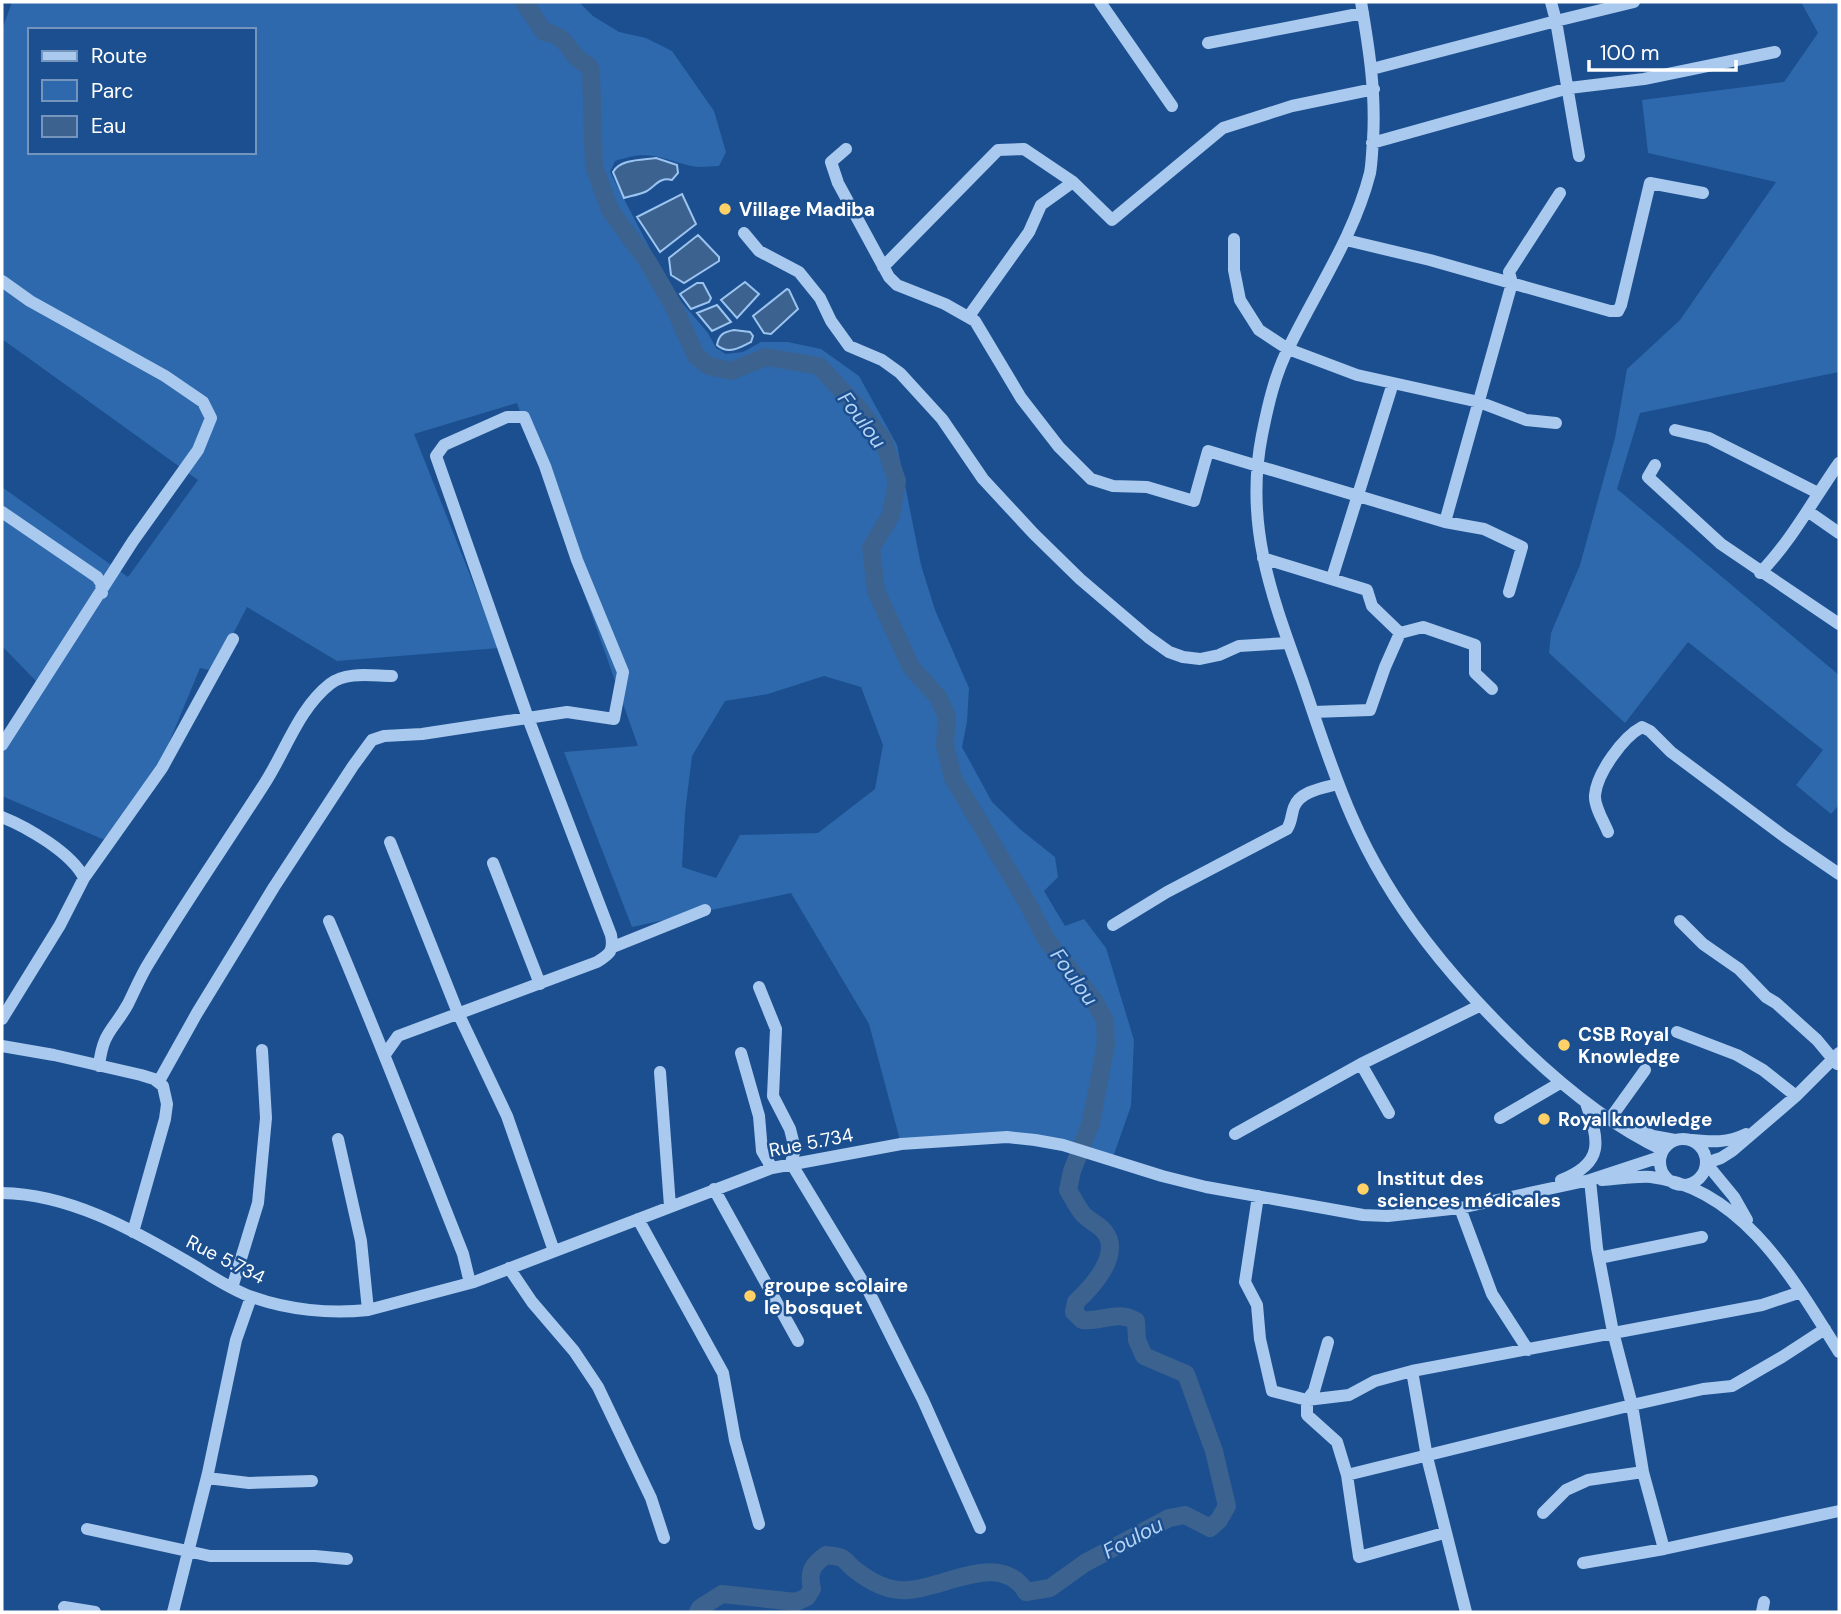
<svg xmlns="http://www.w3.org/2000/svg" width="1841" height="1614" viewBox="0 0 1841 1614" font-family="'DM Sans',sans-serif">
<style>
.green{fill:#2e69ad;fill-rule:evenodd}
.water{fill:#3c6290;stroke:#9cc4f0;stroke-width:2}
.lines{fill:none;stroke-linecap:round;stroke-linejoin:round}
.river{stroke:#3c6290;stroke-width:18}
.minor{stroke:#a9c9ee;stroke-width:12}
.poi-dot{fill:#ffd166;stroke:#1b4f8f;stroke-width:2.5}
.labels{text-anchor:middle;stroke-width:5;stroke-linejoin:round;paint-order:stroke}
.poi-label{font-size:19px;font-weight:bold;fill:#fff;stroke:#1b4f8f;text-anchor:start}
.street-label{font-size:19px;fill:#fff;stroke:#1b4f8f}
.water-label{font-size:21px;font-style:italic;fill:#b5d3f5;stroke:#1b4f8f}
</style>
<rect width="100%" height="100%" fill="#1b4f8f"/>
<path class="green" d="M12 2H579L593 16 619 32 646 38 672 51 714 111 726 152 719 166C710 166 700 168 691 166 658 158 650 149 615 161L610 172 672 291 708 333 716 348 726 354 743 352 761 342H788L821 349 859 376 897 445 921 565 935 610 969 688 967 722 962 747 992 802 1021 830 1055 857 1058 877 1044 891 1065 926 1084 919 1106 948 1134 1040 1131 1106 1112 1160 1035 1140 901 1144 869 1024 791 893 632 927 564 752 638 746 517 403 414 434 499 648 337 661 247 607 214 671 200 668 154 779 107 841 2 796V755L36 681 2 646V487L128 577 198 480 2 339V30ZM30 30H254V152H30ZM824 676 861 687 883 745 875 789 818 833 740 835 716 878 682 867 685 813 692 756 725 701 768 694Z
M1801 2H1839V372L1640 413 1617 489 1839 675V805L1831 814 1796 785 1823 750 1688 642 1625 723 1549 653 1551 633 1580 565 1615 438 1627 369 1680 320 1776 182 1648 153 1642 100 1784 82 1818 33Z"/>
<path class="water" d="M656 158 677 165 678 173 672 180C660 177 656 185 647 191 641 194 631 196 624 198L613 172C620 159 642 160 656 158Z
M682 194 696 224 660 252 637 217Z
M698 235 719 257V261L684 283 671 275 669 258Z
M745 282 759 294 737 318 721 300Z
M697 283H703L711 298 709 302 691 309 680 294Z
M787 289 789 290 798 309 771 334 764 333 753 316Z
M717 305 731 322 712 331 697 313Z
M734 330 750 332 753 336 751 342C740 348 728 355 717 345 719 334 724 332 734 330Z"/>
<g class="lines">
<path class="river" d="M524 2 544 32C571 36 568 57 589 66L591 71 594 166 610 210 648 262 674 307 696 356 709 366 731 371 766 357 819 366 860 410 883 440 897 481 891 515 871 548 876 591 911 667 938 697 947 716 945 745 953 778 1027 902 1046 939 1095 1002 1105 1020 1106 1044 1091 1123 1072 1171 1068 1190C1073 1198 1077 1207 1083 1214 1089 1221 1098 1224 1104 1231 1123 1254 1092 1287 1076 1302L1074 1312 1082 1320C1103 1322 1117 1310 1136 1321L1137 1340 1144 1356 1186 1374 1214 1451 1227 1506 1219 1520 1210 1528 1185 1515 1169 1518 1085 1563 1050 1588 1026 1592C1001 1550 945 1588 908 1590 887 1592 869 1581 854 1569 850 1566 846 1560 842 1558 838 1556 831 1556 826 1555 812 1565 808 1572 812 1589L807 1597 796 1602 722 1594 700 1608 698 1612"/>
<path class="minor" d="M1100 2 1172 106
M1361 2C1369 48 1376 93 1373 140 1372 151 1372 162 1370 173 1354 236 1317 289 1289 347 1275 374 1268 405 1262 435 1244 525 1272 597 1302 680 1318 726 1332 772 1352 817 1391 907 1453 981 1524 1049 1565 1088 1611 1126 1663 1150
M1551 2 1556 21 1634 2
M1208 43 1363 13
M1372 69 1556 21 1579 156
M1372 143 1569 88 1644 79 1775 52
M846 149 831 162 838 183 889 277 897 285 945 304 975 321 1021 398 1059 447 1091 479 1113 486 1147 487 1194 501 1208 451 1445 522 1484 529 1522 547 1509 592
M744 233 759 251 799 272 820 298 831 321 849 346 882 360 900 373 942 419 983 479 1034 534 1080 579 1148 637 1169 652 1183 657 1200 659 1219 655 1239 646 1288 643
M1234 239V270L1240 300 1259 330 1288 349 1357 375 1479 402 1526 420 1556 423
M1346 240 1430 260 1610 311H1618L1621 305 1650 183 1703 193
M883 267 998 150 1024 149 1073 182 1112 220 1223 128 1292 106 1374 89
M2 281 30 301 165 376 203 402 211 418 198 450 133 541 2 745
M969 316 1029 232 1041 205 1073 182
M1675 430 1709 438 1818 493
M1655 465 1648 477 1721 544 1839 624
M2 512 97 577 101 583 102 593
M1809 512 1839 533
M1445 522 1512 283 1509 272 1560 193
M1263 558 1367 590 1372 606 1400 633
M1760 573C1792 540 1813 500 1839 463
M1332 578 1393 383
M1313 712 1370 710 1385 667 1400 633 1423 627 1475 645V673L1492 689
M2 817C27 827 72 853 84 878
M1608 832C1604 822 1594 806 1595 795 1597 773 1623 737 1642 727L1650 731 1671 752 1785 837 1839 874
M390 842 458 1013 507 1116 554 1251
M493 863 540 984
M329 921C376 1031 419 1143 463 1254L470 1283
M1680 921 1703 944 1739 969 1766 997 1776 1003 1817 1040 1837 1064
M1113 925 1167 892 1287 829C1292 821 1291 815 1294 807 1300 791 1323 788 1338 784
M613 947 705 910
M759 987 776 1029 773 1096 790 1129 795 1149 791 1163 869 1292 923 1400 980 1528
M2 1019 60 925 84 878 162 768 233 639
M1677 1032 1737 1055 1763 1070 1796 1096
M2 1046 54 1055 141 1075 154 1079 163 1086 167 1104 165 1119 133 1232
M741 1053 759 1116 762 1151 772 1168
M99 1066C103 1031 113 1031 128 1004 135 990 141 975 150 961 186 902 225 845 263 786 285 753 298 709 330 684 346 671 373 676 392 676
M660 1072 670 1206
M159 1081 197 1013 274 887 353 766 372 740 384 736 422 734 567 712 614 719 623 672 577 560 545 466 524 417H507L444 445 436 456 528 718 611 935C614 951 610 954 597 962L398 1036 386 1053
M1389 1113 1361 1064 1479 1006
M1612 1116 1645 1070
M1500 1118 1560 1083
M1633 1126 1653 1136 1675 1140
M1235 1134 1361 1064
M1660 1162a23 23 0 1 1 46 0a23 23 0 1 1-46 0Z
M338 1139 361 1241 368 1310
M1692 1140C1712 1142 1728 1143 1746 1134
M1561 1180C1605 1163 1599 1141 1586 1103
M1590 1180 1597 1248 1613 1332 1632 1405 1643 1472 1664 1549
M1602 1180C1618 1179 1636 1176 1651 1177 1743 1188 1795 1282 1839 1352
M714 1189 798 1341
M2 1193C68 1194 130 1228 186 1261 207 1273 229 1289 252 1297 288 1310 330 1314 368 1310L474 1282 772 1168 901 1144 1007 1137 1035 1140 1063 1145 1162 1176 1206 1187 1363 1215 1388 1216 1460 1208 1590 1180 1660 1157
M1258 1196 1245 1282 1257 1305 1260 1339 1272 1391 1307 1400 1349 1395 1375 1381 1412 1371 1762 1305 1801 1292
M1460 1208 1492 1294 1528 1350
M638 1219 723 1373 735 1440 759 1524
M1747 1220 1734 1197 1706 1163 1721 1158 1732 1151 1796 1096 1839 1053
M1599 1258 1702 1237
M509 1268 532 1302 574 1351 598 1387 651 1498 664 1538
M232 1288 258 1203 266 1118 262 1050
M1328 1342 1314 1391 1307 1400V1415L1337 1442 1347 1475 1359 1557 1444 1533
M1412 1371 1427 1457 1466 1612
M1347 1475 1632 1405 1703 1389 1732 1386 1782 1357 1825 1329
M207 1478 249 1483 312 1481
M1543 1513 1566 1490 1588 1480 1643 1472
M87 1529 210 1556H315L347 1559
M1583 1563 1664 1549 1839 1511
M64 1607 95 1612
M173 1612 208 1473 236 1340 251 1297
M1762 1612 1764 1602"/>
</g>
<g class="poi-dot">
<circle cx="725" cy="209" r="7"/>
<circle cx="1564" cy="1045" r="7"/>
<circle cx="1544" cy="1119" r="7"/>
<circle cx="1363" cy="1189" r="7"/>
<circle cx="750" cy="1296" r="7"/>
</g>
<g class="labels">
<g class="poi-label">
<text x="739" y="216">Village Madiba</text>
<text x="1578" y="1041">CSB Royal<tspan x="1578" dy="22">Knowledge</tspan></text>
<text x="1558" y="1126">Royal knowledge</text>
<text x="1377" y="1185">Institut des<tspan x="1377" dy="22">sciences médicales</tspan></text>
<text x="764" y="1292">groupe scolaire<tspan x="764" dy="22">le bosquet</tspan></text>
</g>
<g class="street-label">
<text transform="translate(811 1142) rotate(-11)" y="7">Rue 5.734</text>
<text transform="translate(226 1259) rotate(27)" y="7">Rue 5.734</text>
</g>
<g class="water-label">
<text transform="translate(862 420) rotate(53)" y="7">Foulou</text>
<text transform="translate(1074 977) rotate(54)" y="7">Foulou</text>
<text transform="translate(1133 1538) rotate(-28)" y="7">Foulou</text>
</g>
</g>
<rect width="1841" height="1614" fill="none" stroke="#ffffff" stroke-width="7"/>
<rect x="28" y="28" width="228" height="126" fill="#1b4f8f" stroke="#7695bc" stroke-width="2"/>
<rect x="42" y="51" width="35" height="10" fill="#a9c9ee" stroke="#7695bc" stroke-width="2"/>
<text x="91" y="63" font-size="21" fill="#ffffff">Route</text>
<rect x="42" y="80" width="35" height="21" fill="#2e69ad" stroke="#7695bc" stroke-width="2"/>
<text x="91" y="98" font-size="21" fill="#ffffff">Parc</text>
<rect x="42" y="116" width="35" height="21" fill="#3c6290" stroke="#7695bc" stroke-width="2"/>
<text x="91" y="133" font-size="21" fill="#ffffff">Eau</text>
<path d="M1589 60v10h147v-10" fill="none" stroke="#ffffff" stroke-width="3.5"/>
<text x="1600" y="60" font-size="21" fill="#ffffff" stroke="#1b4f8f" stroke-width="5" paint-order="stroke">100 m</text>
</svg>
